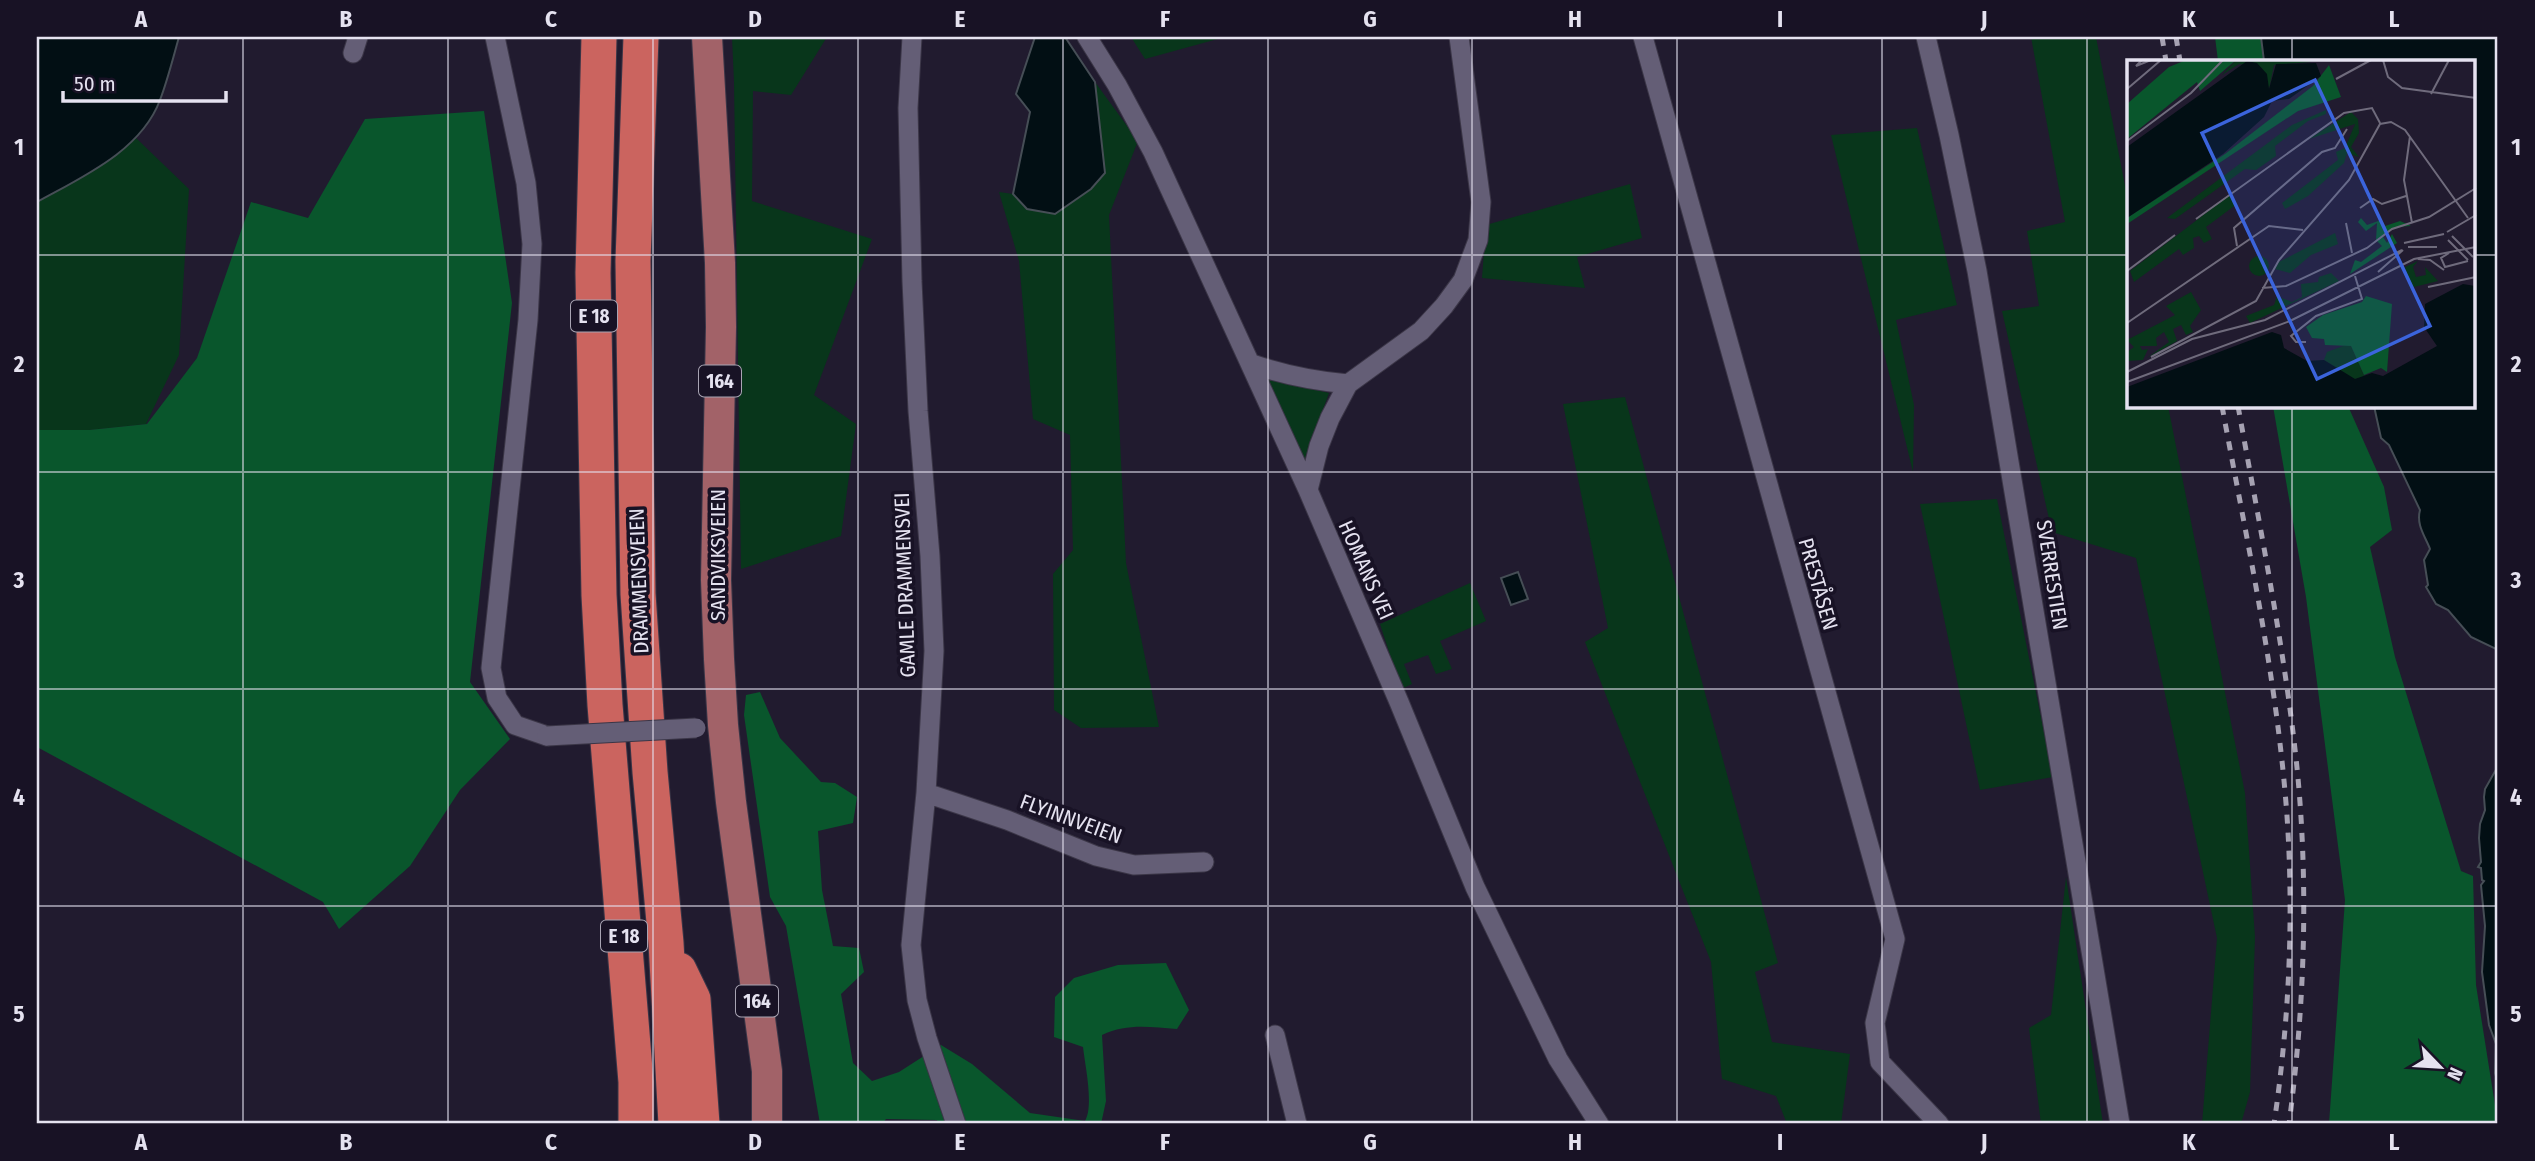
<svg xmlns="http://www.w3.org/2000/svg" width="2535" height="1161" viewBox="0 0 2535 1161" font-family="'Fira Sans Condensed',sans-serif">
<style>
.green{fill:#08361b}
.forest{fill:#09562c}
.water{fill:#020f14;stroke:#464e56;stroke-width:2}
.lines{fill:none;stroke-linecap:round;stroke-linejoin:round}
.street-casing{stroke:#3b3647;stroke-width:21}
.primary-casing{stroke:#3b3647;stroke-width:32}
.highway-casing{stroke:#3b3647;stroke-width:37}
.street{stroke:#645e76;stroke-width:19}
.primary{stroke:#a26268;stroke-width:30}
.highway{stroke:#cb645f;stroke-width:35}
.rail{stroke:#a6a2b2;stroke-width:5;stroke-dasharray:9 9;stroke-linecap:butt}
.street-bridge-casing{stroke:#3b3647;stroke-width:21;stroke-linecap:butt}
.street-bridge{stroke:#645e76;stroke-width:19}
.grid{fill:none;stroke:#e5e2f0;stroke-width:2;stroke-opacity:0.55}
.labels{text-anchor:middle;stroke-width:7;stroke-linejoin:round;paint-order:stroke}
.shield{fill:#181225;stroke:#a8a4b3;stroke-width:2}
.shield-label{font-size:19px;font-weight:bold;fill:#e5e2f0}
.street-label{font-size:21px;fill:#e5e2f0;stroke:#181225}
.inset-road{fill:none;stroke:#6f6b7c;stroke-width:2}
.view{fill:#3b64dc;fill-opacity:0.15;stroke:#3b64dc;stroke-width:3.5}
.inset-edge{fill:none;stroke:#e5e2f0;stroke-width:3.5}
.neatline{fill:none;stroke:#e5e2f0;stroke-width:2.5}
.grid-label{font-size:23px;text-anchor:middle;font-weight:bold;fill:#e5e2f0}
</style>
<rect width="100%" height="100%" fill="#211b2f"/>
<path class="green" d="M732 37H827L791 95 753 91 752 201 872 239 814 395 856 424 841 536 741 569 734 82Z
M1131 37H1225L1145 59Z
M2031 37H2096L2129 206V406H2168L2245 793 2255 937 2250 1092 2241 1124H2202L2217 938 2136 558 2052 532 2002 311 2039 306 2027 231 2065 222Z
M1095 82 1138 141 1109 215 1126 563 1159 727 1081 728 1054 710 1053 574 1073 550 1070 435 1033 419 1019 261 999 192 1013 194 1027 209 1055 214 1091 189 1105 173Z
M1917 128 1957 305 1896 320 1914 405 1913 472 1831 135Z
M136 138 189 189 179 355 146 424 89 430H37V202L93 171Z
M1630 184 1642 238 1577 257 1585 288 1482 278 1486 225Z
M1265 378 1329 393 1302 467Z
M1625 397 1778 963 1755 972 1772 1042 1850 1054 1841 1124H1787L1776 1096 1722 1079 1711 962 1585 642 1608 628 1563 404Z
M1997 499 2053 777 1980 790 1920 504Z
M1470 583 1486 621 1440 641 1452 669 1436 674 1428 655 1404 664 1412 684 1401 689 1380 624Z
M2066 877 2103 1124H2041L2029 1028 2051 1015Z"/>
<path class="forest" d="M2215 37H2261L2264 61H2218Z
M484 111 512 303 470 682 510 739 460 790 410 866 339 929 323 902 37 747V430H89L147 424 197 358 251 202 308 218 365 119Z
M2273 406H2348L2384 487 2392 530 2370 547 2395 657 2461 871 2473 876 2476 985 2498 1124H2329L2345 900 2306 597Z
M760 692 780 738 821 782 835 783 857 797 853 823 818 831 822 890 833 946 859 948 864 972 841 994 853 1063 872 1081 899 1072 941 1045 972 1064 1030 1113 1085 1121C1094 1106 1085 1065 1083 1047L1054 1037 1055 997 1074 978 1118 965 1166 963 1189 1010 1177 1029C1150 1027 1127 1023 1102 1035L1106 1101 1101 1124H938L937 1120 886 1119 882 1124H820L786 926 770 897 744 715 746 695Z"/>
<path class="water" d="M37 37H179C173 58 168 79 160 100 141 151 82 177 37 202Z
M1035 37H1065L1095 82 1105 173 1091 189 1055 214 1027 209 1013 194 1030 112 1016 94Z
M2261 37H2498V650L2471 637 2448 610 2436 604 2426 587 2428 585 2424 560 2430 549C2425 536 2416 525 2420 510L2389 445 2381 438 2374 406H2474V61H2264Z
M1518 572 1528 599 1511 605 1501 578Z
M2498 766V1083L2495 1073 2496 1044 2489 1025 2482 972 2485 926 2481 885 2484 881 2482 880 2481 868 2478 867 2481 862 2479 838 2480 824 2485 810 2484 797 2485 789Z"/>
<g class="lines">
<defs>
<path id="street" d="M495 37 526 183 532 244 528 320 491 668 497 698 515 725 547 736
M912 37 908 108 912 281 918 411 930 556 934 651 926 793 911 945 917 1000 927 1038 956 1124
M1087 37 1117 85 1153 152 1308 490 1399 702 1475 887 1558 1059 1599 1124
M1643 37 1895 939 1875 1023 1880 1062 1939 1124
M1926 37 1949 135 1977 271 2120 1124
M353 53 358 37
M1252 364C1284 375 1314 381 1348 384
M1308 490 1319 446 1330 418 1348 384 1421 331 1444 306 1463 280 1478 240 1481 202 1459 37
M926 793 1007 820 1096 856 1134 865 1204 862
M1275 1035 1297 1124"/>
<path id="primary" d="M707 37 720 263 721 327 716 580 719 659 723 725 731 802 767 1071V1124"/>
<path id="highway" d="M599 37 593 273 599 595 605 705 636 1082V1124
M641 37 633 261 638 594 650 772 666 943 676 1124
M679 970 693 999 702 1124"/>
</defs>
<use href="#street" class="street-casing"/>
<use href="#primary" class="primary-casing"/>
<use href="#highway" class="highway-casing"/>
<use href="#street" class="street"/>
<use href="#primary" class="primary"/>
<use href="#highway" class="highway"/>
<path class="rail" d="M2162 37 2166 61
M2176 37 2180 61
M2222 406C2247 542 2277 678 2287 816 2294 919 2289 1022 2274 1124
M2238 406C2259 523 2283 640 2296 758 2309 880 2305 1003 2289 1124"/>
<defs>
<path id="street-bridge" d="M547 736 696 728"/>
</defs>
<use href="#street-bridge" class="street-bridge-casing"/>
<use href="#street-bridge" class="street-bridge"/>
</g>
<path class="grid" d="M243 37V1124M448 37V1124M653 37V1124M858 37V1124M1063 37V1124M1268 37V1124M1472 37V1124M1677 37V1124M1882 37V1124M2087 37V1124M2292 37V61M37 255H2129M2474 255H2498M2292 406V1124M37 472H2498M37 689H2498M37 906H2498"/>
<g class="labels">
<g class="shield">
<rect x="571" y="300.5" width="46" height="31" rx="5"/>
<rect x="699" y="365.5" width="42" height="31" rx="5"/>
<rect x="601" y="920.5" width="46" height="31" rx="5"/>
<rect x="736" y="985.5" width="42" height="31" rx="5"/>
</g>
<g class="shield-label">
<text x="594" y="323">E 18</text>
<text x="720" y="388">164</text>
<text x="624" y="943">E 18</text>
<text x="757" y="1008">164</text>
</g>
<g class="street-label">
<text transform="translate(718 555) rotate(-90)" y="7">SANDVIKSVEIEN</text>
<text transform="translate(1366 570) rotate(66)" y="7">HOMANS VEI</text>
<text transform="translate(2052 575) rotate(81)" y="7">SVERRESTIEN</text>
<text transform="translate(639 581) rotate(-92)" y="7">DRAMMENSVEIEN</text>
<text transform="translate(1818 584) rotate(74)" y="7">PRESTÅSEN</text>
<text transform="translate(905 585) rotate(-92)" y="7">GAMLE DRAMMENSVEI</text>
<text transform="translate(1071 819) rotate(20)" y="7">FLYINNVEIEN</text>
</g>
</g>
<g transform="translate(2127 60)">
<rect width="348" height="348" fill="#211b2f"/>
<path d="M109 0H181L184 2 147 5 142 29 135 8 112 4 95 15ZM199 50V54L181 61 148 86 149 96 129 110 118 109 48 159 40 158 165 65ZM224 52 231 59 232 73 224 87 232 97 220 93 217 103 181 136 158 149 155 143 211 100 209 92 218 88 228 64 182 79ZM104 134 110 144 79 167 85 179 77 183 72 176 66 178 67 188 56 195 52 189 7 222 3 211ZM208 173 211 184 184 195 163 213 148 209 152 202ZM122 206a10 10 0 1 1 20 0a10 10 0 1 1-20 0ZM291 201 286 207 289 217 299 215 298 207 311 221 283 228 278 207ZM204 213 212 221 123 263 119 256 147 245 150 236 165 242 175 237 174 224 191 222 192 217ZM64 232 74 250 63 266 66 272 59 275 54 265 46 269 50 281 20 298 42 282 37 272 29 278 30 286H13L15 290 21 289 16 300 0 301V292L7 287 0 280 48 255 39 246ZM216 286H224L238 318 227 319 197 300 200 292Z" fill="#08361b"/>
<path d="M59 0H109L73 31 70 22 0 79V44L42 7ZM202 5 214 37 171 51 0 164V158L98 94 186 26ZM234 158 240 165 254 160 258 166 273 161 284 166 268 167 256 177 260 183 265 174 270 183 223 214 228 200 234 202 255 186 249 180 250 163 239 171 231 162ZM239 236 265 244 260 312 254 308 237 315 224 286 198 285 197 279 185 278 179 267 196 255 235 242Z" fill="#09562c"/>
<path d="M120 1 130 3 140 14 142 29 149 4 189 3 194 16 162 39 145 41 137 57 96 94 0 158V87ZM336 224 348 226V348H0V327L145 272 154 275 157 288 180 301 197 300 228 319 245 313 256 316 310 286 297 267 298 244Z" fill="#020f14"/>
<path class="inset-road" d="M15 0 9 6 24 0M256 0 261 17 275 28 349 38M209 19 244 0M0 29 34 0M304 34 322 0M283 76 277 120 285 163M0 81 64 33 96 0M233 148 246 139 255 144 279 136M69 159 217 53 245 48 253 63M219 163 225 193M320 172 349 155M325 176 346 197M321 180 341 200M277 183 317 174M110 186 107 168 195 92 208 88 220 69M281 187H310M322 193 314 198 318 207 341 201M291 199 303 200 317 210M0 211 48 175M251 212 276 190M301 227 349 217M135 228 159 226 240 188 265 169 302 157 349 128M0 263 142 166 176 170M179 282H169L164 276 189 256 235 239 228 216M24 297 129 241 152 200 222 120 253 64 264 62 278 70 341 158M0 312 65 279 138 260 275 190M0 322 163 261 287 199 349 187"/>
<path class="view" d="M188 20 303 266 190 319 75 73Z"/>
<rect width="348" height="348" class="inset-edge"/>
</g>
<rect width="2535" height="1161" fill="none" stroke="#181225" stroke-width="77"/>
<g transform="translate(2440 1067) rotate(115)" stroke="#181225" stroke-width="5" paint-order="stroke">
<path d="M0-5L12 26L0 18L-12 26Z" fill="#e5e2f0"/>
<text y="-10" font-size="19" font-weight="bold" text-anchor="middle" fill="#e5e2f0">N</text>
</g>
<path d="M63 91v10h163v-10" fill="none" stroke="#e5e2f0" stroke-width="3.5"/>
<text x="74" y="91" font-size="21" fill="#e5e2f0" stroke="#181225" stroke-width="5" paint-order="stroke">50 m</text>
<rect x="38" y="38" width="2458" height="1084" class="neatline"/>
<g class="grid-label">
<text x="141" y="27">A</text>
<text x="346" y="27">B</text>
<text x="551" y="27">C</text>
<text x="755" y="27">D</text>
<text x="960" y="27">E</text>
<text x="1165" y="27">F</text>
<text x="1370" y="27">G</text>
<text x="1575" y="27">H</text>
<text x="1780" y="27">I</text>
<text x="1984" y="27">J</text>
<text x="2189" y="27">K</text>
<text x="2394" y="27">L</text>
<text x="19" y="155">1</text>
<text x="2516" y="155">1</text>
<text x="19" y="372">2</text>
<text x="2516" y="372">2</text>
<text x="19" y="588">3</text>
<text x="2516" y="588">3</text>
<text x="19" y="805">4</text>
<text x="2516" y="805">4</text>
<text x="19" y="1022">5</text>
<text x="2516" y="1022">5</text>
<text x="141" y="1150">A</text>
<text x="346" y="1150">B</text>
<text x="551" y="1150">C</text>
<text x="755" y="1150">D</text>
<text x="960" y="1150">E</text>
<text x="1165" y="1150">F</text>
<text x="1370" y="1150">G</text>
<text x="1575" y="1150">H</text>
<text x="1780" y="1150">I</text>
<text x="1984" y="1150">J</text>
<text x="2189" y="1150">K</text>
<text x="2394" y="1150">L</text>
</g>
</svg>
